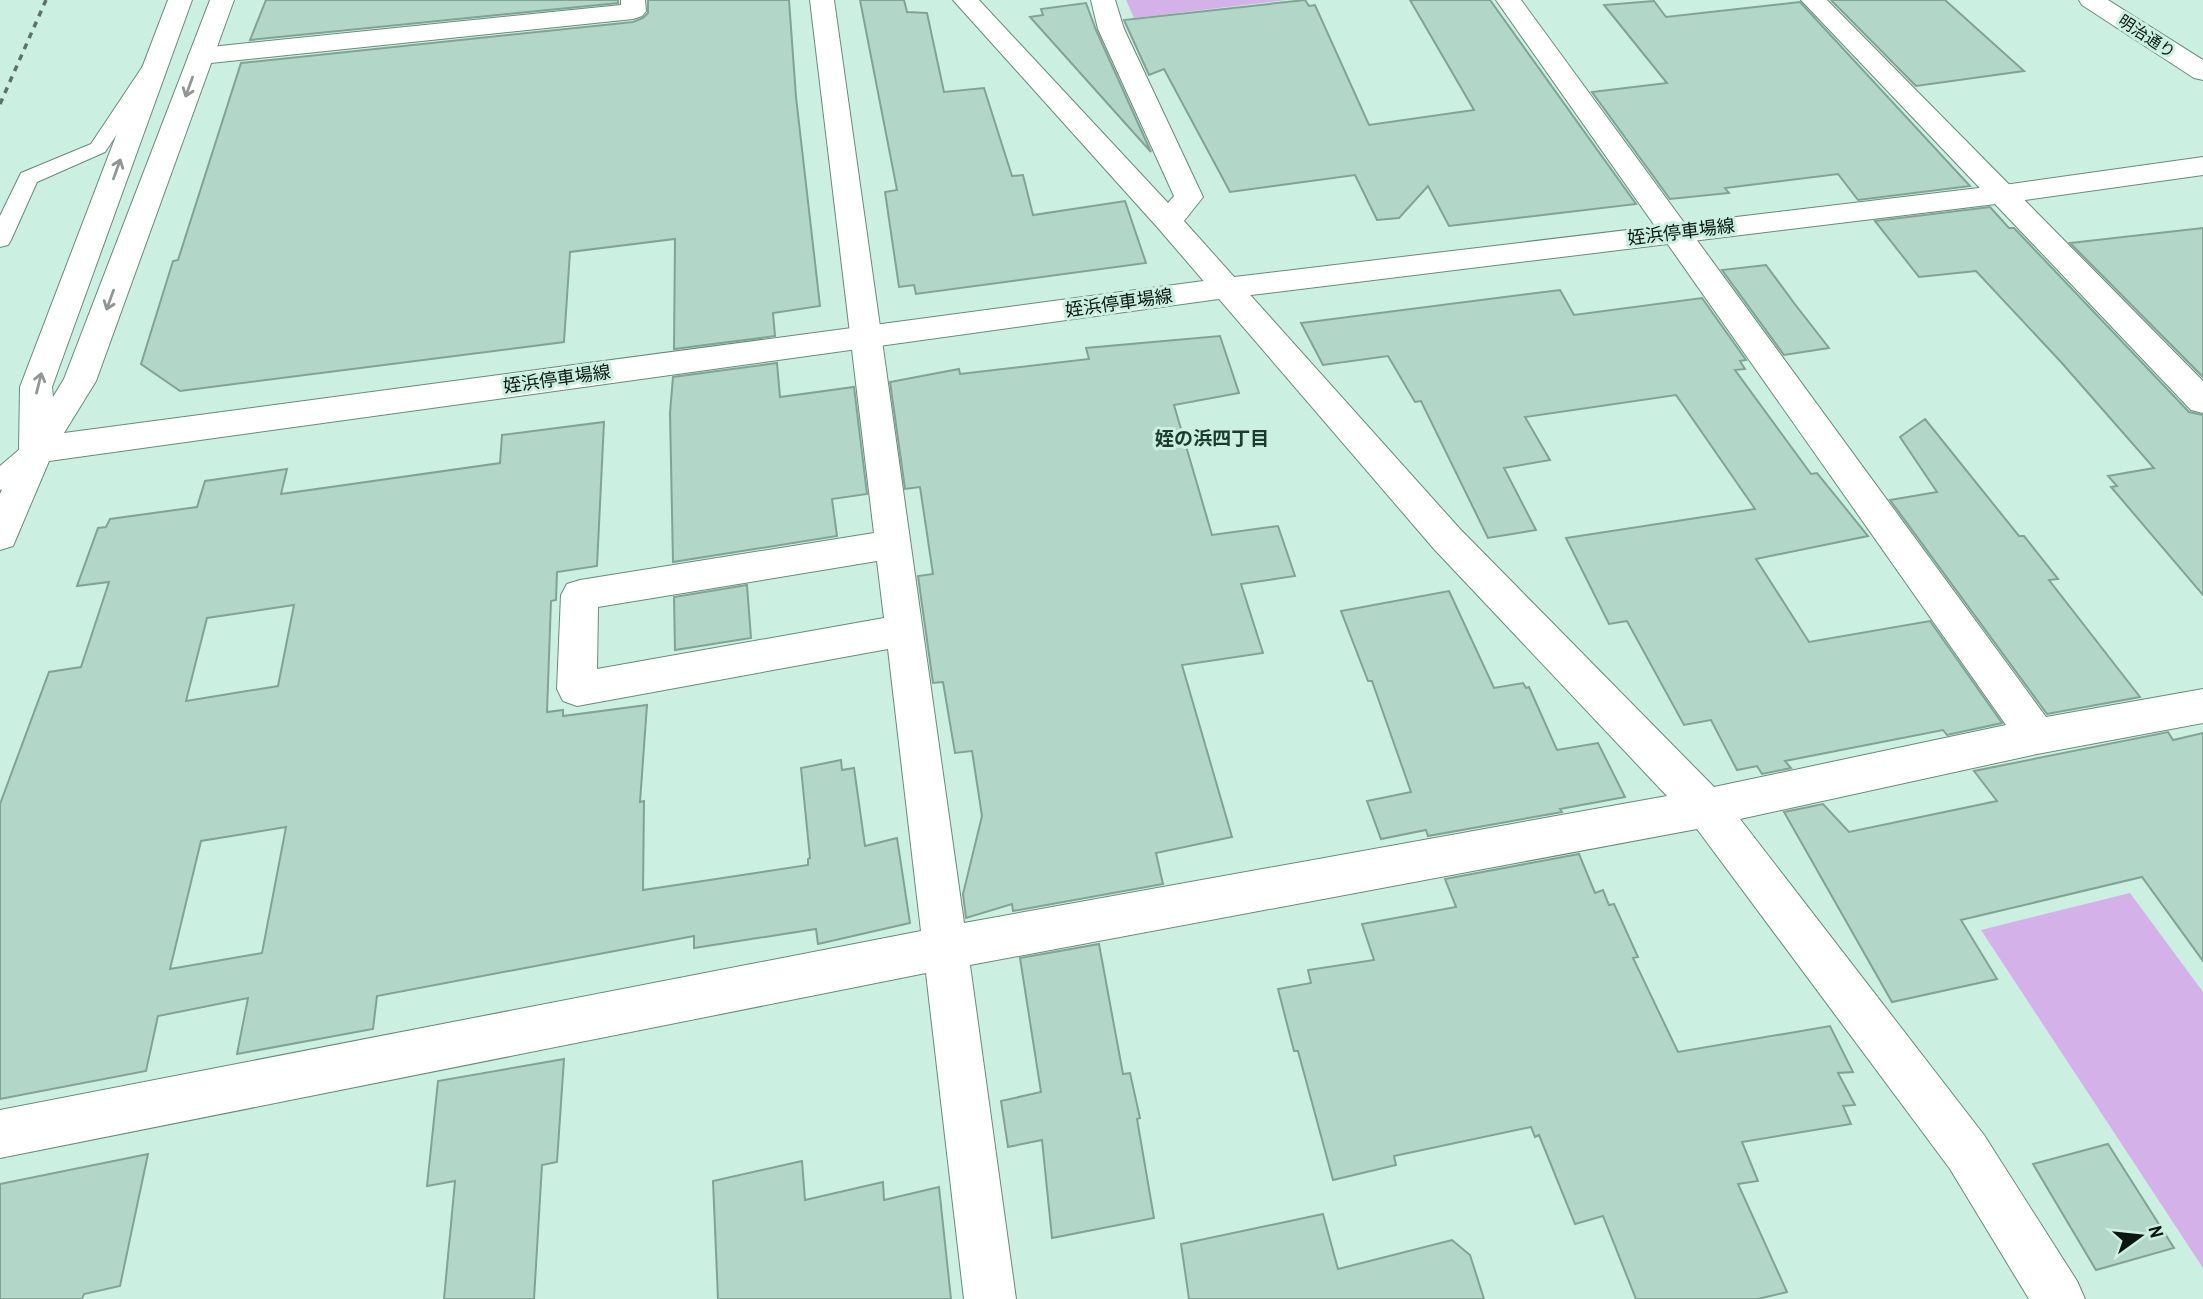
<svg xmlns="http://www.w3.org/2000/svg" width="2203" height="1299" viewBox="0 0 2203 1299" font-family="'Archivo Narrow','Noto Sans JP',sans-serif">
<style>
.green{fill:#d5b1e9}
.building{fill:#b2d6c8;stroke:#81a396;stroke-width:2;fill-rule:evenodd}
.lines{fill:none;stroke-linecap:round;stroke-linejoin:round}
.lane-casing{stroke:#688a7d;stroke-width:2}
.street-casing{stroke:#688a7d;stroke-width:2}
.secondary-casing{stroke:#688a7d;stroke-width:2}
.lane{fill:#fff;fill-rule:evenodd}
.street{fill:#fff;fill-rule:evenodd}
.secondary{fill:#fff;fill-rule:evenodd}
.rail{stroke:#5b7269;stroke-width:3.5;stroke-dasharray:6 6;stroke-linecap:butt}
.oneway{stroke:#909694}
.labels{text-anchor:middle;stroke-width:6;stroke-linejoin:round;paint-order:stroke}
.far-street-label{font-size:16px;fill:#091611;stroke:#cbf0e1}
.street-label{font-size:18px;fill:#091611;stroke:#cbf0e1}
.neighbourhood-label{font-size:19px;font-weight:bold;fill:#1b3b30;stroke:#cbf0e1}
</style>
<rect width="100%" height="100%" fill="#cbf0e1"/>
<path class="green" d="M1126 0H1286L1134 18Z
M2130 893 2203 992V1268L1981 930Z"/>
<path class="building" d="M266 0H618V3L250 40Z
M648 0H789L796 97 820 306 773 313 775 336 674 349 675 239 570 252 564 342 180 391 141 364 173 261 178 260 241 63 633 22 643 18 648 13Z
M860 0H904L907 12 927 13 944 92 984 88 1012 176 1023 175 1033 215 1125 201 1146 263 916 294 914 285 899 287 885 192 897 190Z
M1305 0 1309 6 1315 5 1369 125 1474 110 1410 0H1490L1636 204 1449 226 1428 186 1399 218 1377 220 1355 175 1230 192 1164 69 1149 75 1124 20Z
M1831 0H1945L2024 71 1916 86Z
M1654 1 1666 17 1800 2 1970 186 1858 200 1838 174 1725 188 1729 193 1670 199 1592 92 1667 83 1604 5Z
M1086 3 1096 30 1151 152 1030 17 1043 15 1041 9Z
M1990 207 2009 228H2014L2189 412 2203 415V595L2111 487 2117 486 2108 476 2154 468 2061 362 1976 271 1919 277 1875 221Z
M2203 228V377L2070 243Z
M1766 265 1794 303 1829 348 1784 355 1722 270Z
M1560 290 1574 315 1702 298 1746 360 1740 361 1745 369 1735 370 1811 474 1817 473 1868 536 1756 559 1809 642 1930 621 2002 723 1947 735 1943 730 1785 761 1791 768 1762 774 1757 766 1737 770 1711 720 1684 725 1627 621 1609 624 1566 538 1755 509 1676 395 1525 417 1550 460 1504 468 1536 530 1488 538 1421 401 1415 402 1388 356 1323 365 1301 323Z
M1220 336 1239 393 1174 405 1212 535 1278 526 1295 576 1241 584 1263 653 1182 665 1232 837 1156 853 1163 884 1013 911 1012 904 966 918 963 894 982 816 972 751 955 753 943 682 933 683 918 576 933 574 920 487 905 489 890 382 959 369 960 374 1089 359 1086 348Z
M777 363 780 397 854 387 867 494 832 499 837 536 673 562 670 413 673 377Z
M1925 419 2019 536H2024L2058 579 2049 580 2140 697 2047 714 1890 500 1937 492 1900 437Z
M604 422 597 566 557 572 556 600 551 601 547 712 563 710V716L647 705 640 802 644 801 643 890 808 865V859L810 858 801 768 841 760 842 770 854 768 865 846 897 838 910 923 818 944 816 929 694 948V936L377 996 373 1029 237 1054 248 998 158 1016 146 1071 0 1099V804L49 672 81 667 109 582 77 586 98 528 106 527 110 519 197 507 205 481 287 469 281 494 500 463 502 435ZM294 605 278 686 186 701 207 618ZM286 827 262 953 170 969 201 841Z
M747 585 751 638 675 650 674 597Z
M1449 591 1494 688 1523 683 1526 688 1529 687 1557 750 1598 743 1625 797 1560 809 1562 812 1428 836 1426 830 1381 839 1367 801 1411 792 1372 681H1368L1341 611Z
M2168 732 2173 740 2203 733V961L2142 877 1961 920 1997 979 1892 1002 1784 812 1823 804 1849 832 1997 801 1974 771Z
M1579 854 1595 893 1603 890 1609 905 1614 904 1638 957 1633 958 1678 1052 1830 1026 1853 1072 1838 1073 1855 1105 1843 1106 1851 1124 1742 1142 1758 1181 1738 1184 1787 1292 1758 1299H1636L1603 1216 1575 1224 1539 1135 1535 1137 1531 1127 1394 1156 1396 1165 1333 1180 1298 1051H1294L1278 989 1311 983 1308 970 1374 960 1362 924 1456 907 1445 879Z
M1099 944 1123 1074 1130 1073 1140 1118 1137 1119 1154 1218 1052 1238 1042 1140 1008 1147 1001 1101 1041 1092 1020 958Z
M564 1059 557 1162 542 1165 534 1299H444L455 1181 427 1186 438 1081Z
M2108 1144 2174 1248 2096 1270 2033 1164Z
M148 1154 120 1286 84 1294 82 1299H0V1184Z
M802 1161 805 1200 883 1182 884 1200 939 1187 951 1299H718L713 1181Z
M1323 1214 1338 1269 1452 1240 1470 1255 1484 1299H1189L1181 1244Z"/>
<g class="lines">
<defs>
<path id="lane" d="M150 64 160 70 105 152 37 182 11 240 8 245 0 247V216L21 173 91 144 143 66Z
M36 441 45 443 48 450 45 457 9 487 0 490V466L27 443Z"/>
<path id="street" d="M621 0H645L646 11 642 16 633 19 201 64 192 62 188 56 192 50 201 48 621 5Z
M810 0H834L964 923 1667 796 1434 549 1158 228 953 0H979L1168 203 1174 196 1098 29 1091 0H1115L1124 29 1203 197 1184 221 1460 529 1714 787 2006 725 1496 0H1521L2046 717 2203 689V723L2037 754 1740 819 1984 1135 2077 1281 2085 1299H2029L1950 1169 1697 829 970 965 1016 1299H964L926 973 0 1158V1110L921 931 888 649 577 706 563 701 557 689 561 595 567 584 580 580 874 533ZM877 561 884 618 597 669 598 607Z
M1801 0H1827L2203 381V413L2191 410Z"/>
<path id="secondary" d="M168 0H192L52 387 53 397 64 379 210 0H234L96 381 64 433 1226 278 2004 185 2203 157V175L2004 203 1226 298 49 461 13 546 0 550V494L19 450 20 387Z
M2079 0H2108L2203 60V80L2194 78 2082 5Z"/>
</defs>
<use href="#lane" class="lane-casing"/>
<use href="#street" class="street-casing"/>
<use href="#secondary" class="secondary-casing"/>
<use href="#lane" class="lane"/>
<use href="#street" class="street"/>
<use href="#secondary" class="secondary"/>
<path class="rail" d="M0 104 46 0"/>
</g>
<defs><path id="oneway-shaft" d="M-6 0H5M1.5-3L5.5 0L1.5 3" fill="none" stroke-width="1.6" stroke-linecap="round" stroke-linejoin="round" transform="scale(1.75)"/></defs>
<g class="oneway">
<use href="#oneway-shaft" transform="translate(189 87) rotate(110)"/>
<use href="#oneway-shaft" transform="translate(117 169) rotate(-70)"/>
<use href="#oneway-shaft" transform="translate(110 300) rotate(110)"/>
<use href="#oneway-shaft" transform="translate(39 383) rotate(-76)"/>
</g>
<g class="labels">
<g class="far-street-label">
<text transform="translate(2147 36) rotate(33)" y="6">明治通り</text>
</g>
<g class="street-label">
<text transform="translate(1681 232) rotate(-7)" y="6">姪浜停車場線</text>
<text transform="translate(1119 303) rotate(-8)" y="6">姪浜停車場線</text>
<text transform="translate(557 379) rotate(-8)" y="6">姪浜停車場線</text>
</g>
<g class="neighbourhood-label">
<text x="1212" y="445">姪の浜四丁目</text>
</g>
</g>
<g transform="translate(2140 1236) rotate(75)" stroke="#cbf0e1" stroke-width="5" paint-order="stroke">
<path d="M0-5L12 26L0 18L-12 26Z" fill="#091611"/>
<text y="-10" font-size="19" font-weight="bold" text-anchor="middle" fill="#091611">N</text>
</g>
</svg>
